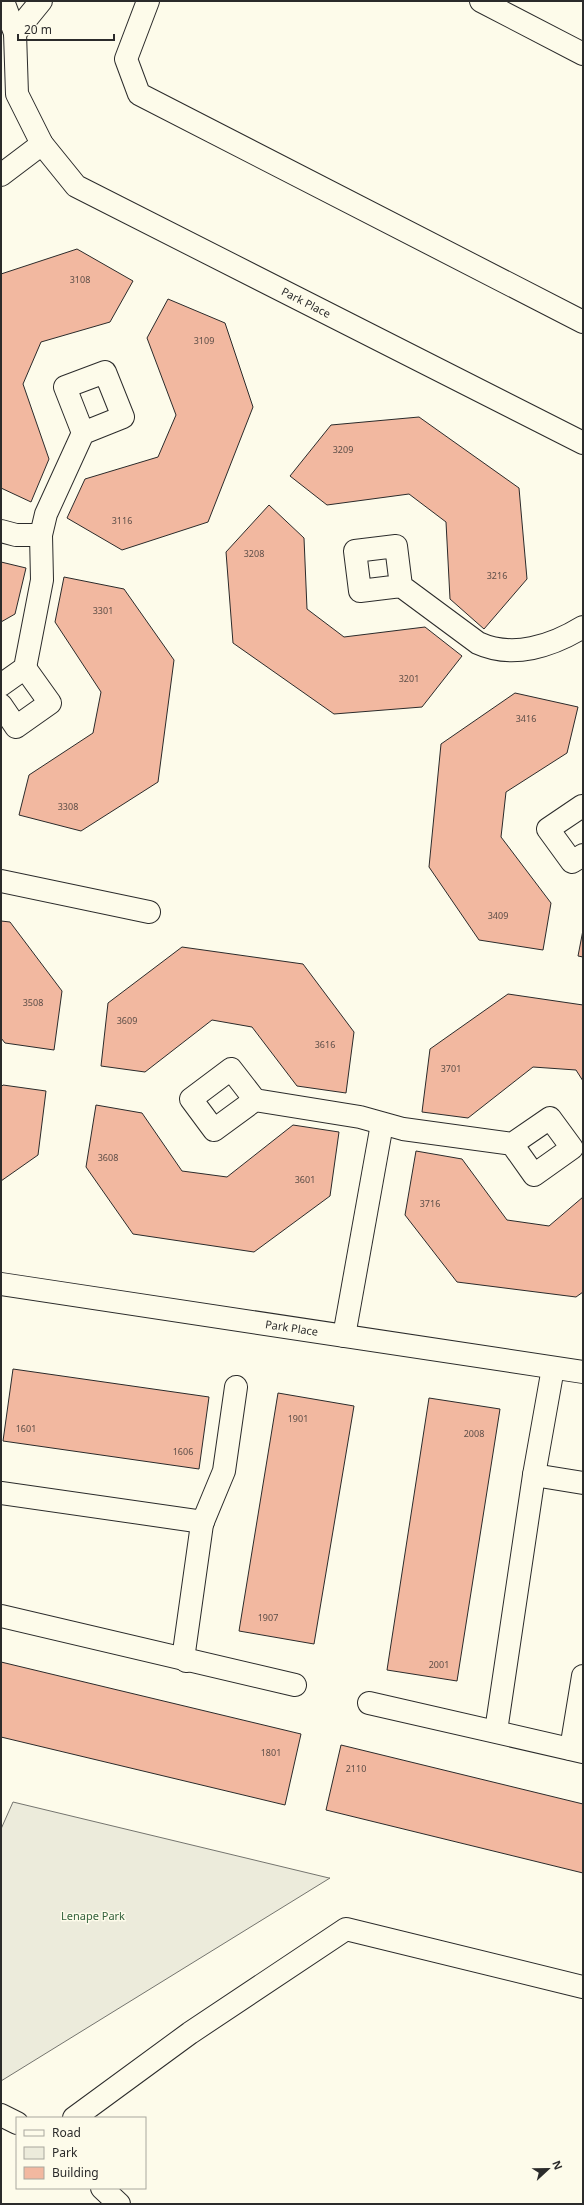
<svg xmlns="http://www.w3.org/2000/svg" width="584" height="2205" viewBox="0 0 584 2205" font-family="'Noto Sans',sans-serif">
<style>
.green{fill:#ecebdb;stroke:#74746e}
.building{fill:#f2b8a0;stroke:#2b2b2b}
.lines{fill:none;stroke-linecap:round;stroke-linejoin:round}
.minor-casing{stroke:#2b2b2b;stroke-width:24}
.minor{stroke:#fdfbea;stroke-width:22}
.labels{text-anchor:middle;stroke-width:3;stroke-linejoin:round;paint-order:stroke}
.number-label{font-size:9px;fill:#5d4e48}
.street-label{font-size:11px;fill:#2b2b2b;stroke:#fdfbea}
.park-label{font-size:11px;fill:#34623c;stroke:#fdfbea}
</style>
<rect width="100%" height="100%" fill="#fdfbea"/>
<path class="green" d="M13 1802 329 1878H330L1 2081V1829Z"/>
<path class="building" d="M77 249 133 281 110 322 41 342 23 384 49 459 31 502 1 488V274Z
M168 299 225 323 253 407 208 522 122 550 67 518 85 479 158 457 176 415 147 338Z
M419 417 519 488 527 579 484 629 450 599 446 522 409 494 327 505 290 476 331 425Z
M269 505 304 538 307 609 344 637 425 627 462 656 422 707 334 714 233 643 226 552Z
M1 562 26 568 15 614 1 622Z
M64 577 124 589 174 660 158 782 81 831 19 815 29 775 93 733 101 692 55 622Z
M515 693 578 707 567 753 506 792 501 837 551 903 543 950 479 940 429 867 441 744Z
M1 921 10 922 62 991 54 1050 5 1043 1 1038Z
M583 930V957L578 956Z
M182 947 303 964 354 1032 346 1093 297 1086 252 1027 212 1020 145 1072 101 1066 108 1003Z
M508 994 583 1005V1081L576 1070 533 1067 468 1118 422 1112 430 1049Z
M3 1085 46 1091 38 1155 1 1181V1087Z
M96 1105 142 1113 182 1171 227 1177 293 1125 339 1132 330 1196 254 1252 133 1234 86 1167Z
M416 1151 462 1159 507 1220 549 1226 583 1197V1292L576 1297 457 1282 405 1215Z
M13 1369 209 1397 199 1469 3 1441Z
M278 1393 354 1406 314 1644 239 1631Z
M429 1398 500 1409 457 1681 387 1670Z
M1 1662 301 1734 285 1805 1 1737Z
M341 1745 583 1804V1873L326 1810Z"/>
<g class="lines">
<defs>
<g id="minor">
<path id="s1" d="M3 1 15 33 17 94 42 144 76 186 583 443"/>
<path d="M148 1 126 59 139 94 583 322"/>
<path d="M481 1 583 54"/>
<path d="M15 33 41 1"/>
<path d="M1 175 42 144"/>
<path d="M1 531 16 535H41"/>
<path d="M401 586 396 546 355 551 360 591 401 586 478 643C513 659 552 646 583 627"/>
<path d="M1 685 25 668 42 580 41 535 46 514 83 433 123 417 105 372 65 387 83 433"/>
<path d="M1 705 16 727 50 703 25 668"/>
<path d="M582 806 548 829 572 862 583 855"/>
<path d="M1 881 149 912"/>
<path d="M255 1100 214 1130 191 1099 231 1069 255 1100 360 1117 403 1129 512 1144 550 1118 572 1148 534 1175 512 1144"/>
<path id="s2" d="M1 1284 583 1372"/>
<path d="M344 1336 382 1124"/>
<path d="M534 1475 583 1483"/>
<path d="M1 1493 203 1522"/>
<path d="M1 1616 295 1685"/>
<path d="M186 1661 184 1652 202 1524 224 1471 236 1387"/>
<path d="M369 1703 583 1752"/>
<path d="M496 1731 534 1475 553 1368"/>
<path d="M571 1749 583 1676"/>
<path d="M1 2115 17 2123"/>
<path d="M74 2118 190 2033 346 1929 583 1987"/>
<path d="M102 2188 119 2204"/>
</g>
</defs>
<use href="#minor" class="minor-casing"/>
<use href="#minor" class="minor"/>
</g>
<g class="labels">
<g class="number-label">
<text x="80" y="283">3108</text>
<text x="204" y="344">3109</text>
<text x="343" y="453">3209</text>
<text x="122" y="524">3116</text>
<text x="254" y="557">3208</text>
<text x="497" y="579">3216</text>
<text x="103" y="614">3301</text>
<text x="409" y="682">3201</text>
<text x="526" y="722">3416</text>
<text x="68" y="810">3308</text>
<text x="498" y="919">3409</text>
<text x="33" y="1006">3508</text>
<text x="127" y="1024">3609</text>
<text x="325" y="1048">3616</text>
<text x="451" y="1072">3701</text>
<text x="108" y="1161">3608</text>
<text x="305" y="1183">3601</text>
<text x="430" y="1207">3716</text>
<text x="298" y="1422">1901</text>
<text x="26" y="1432">1601</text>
<text x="474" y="1437">2008</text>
<text x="183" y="1455">1606</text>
<text x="268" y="1621">1907</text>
<text x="439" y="1668">2001</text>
<text x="271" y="1756">1801</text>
<text x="356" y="1772">2110</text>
</g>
<g class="street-label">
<text dy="4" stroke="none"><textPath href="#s1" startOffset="463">Park Place</textPath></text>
<text dy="4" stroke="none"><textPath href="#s2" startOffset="294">Park Place</textPath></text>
</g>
<g class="park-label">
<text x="93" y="1920">Lenape Park</text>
</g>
</g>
<rect width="584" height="2205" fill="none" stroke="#2b2b2b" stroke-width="4"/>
<rect x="16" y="2117" width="130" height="72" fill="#fdfbea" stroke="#a9a89e"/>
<rect x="24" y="2130" width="20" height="6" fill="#fdfbea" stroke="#a9a89e"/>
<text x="52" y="2137" font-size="12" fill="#2b2b2b">Road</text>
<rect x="24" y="2147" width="20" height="12" fill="#ecebdb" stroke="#a9a89e"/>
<text x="52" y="2157" font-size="12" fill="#2b2b2b">Park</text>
<rect x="24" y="2167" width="20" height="12" fill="#f2b8a0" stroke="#a9a89e"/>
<text x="52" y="2177" font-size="12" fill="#2b2b2b">Building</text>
<g transform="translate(548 2169) rotate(68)" stroke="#fdfbea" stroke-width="3" paint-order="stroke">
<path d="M0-3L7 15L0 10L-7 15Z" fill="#2b2b2b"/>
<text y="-6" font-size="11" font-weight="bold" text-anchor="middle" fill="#2b2b2b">N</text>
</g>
<path d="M18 34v6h96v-6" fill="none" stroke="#2b2b2b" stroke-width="2"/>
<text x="24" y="34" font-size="12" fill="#2b2b2b" stroke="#fdfbea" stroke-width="3" paint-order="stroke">20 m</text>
</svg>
